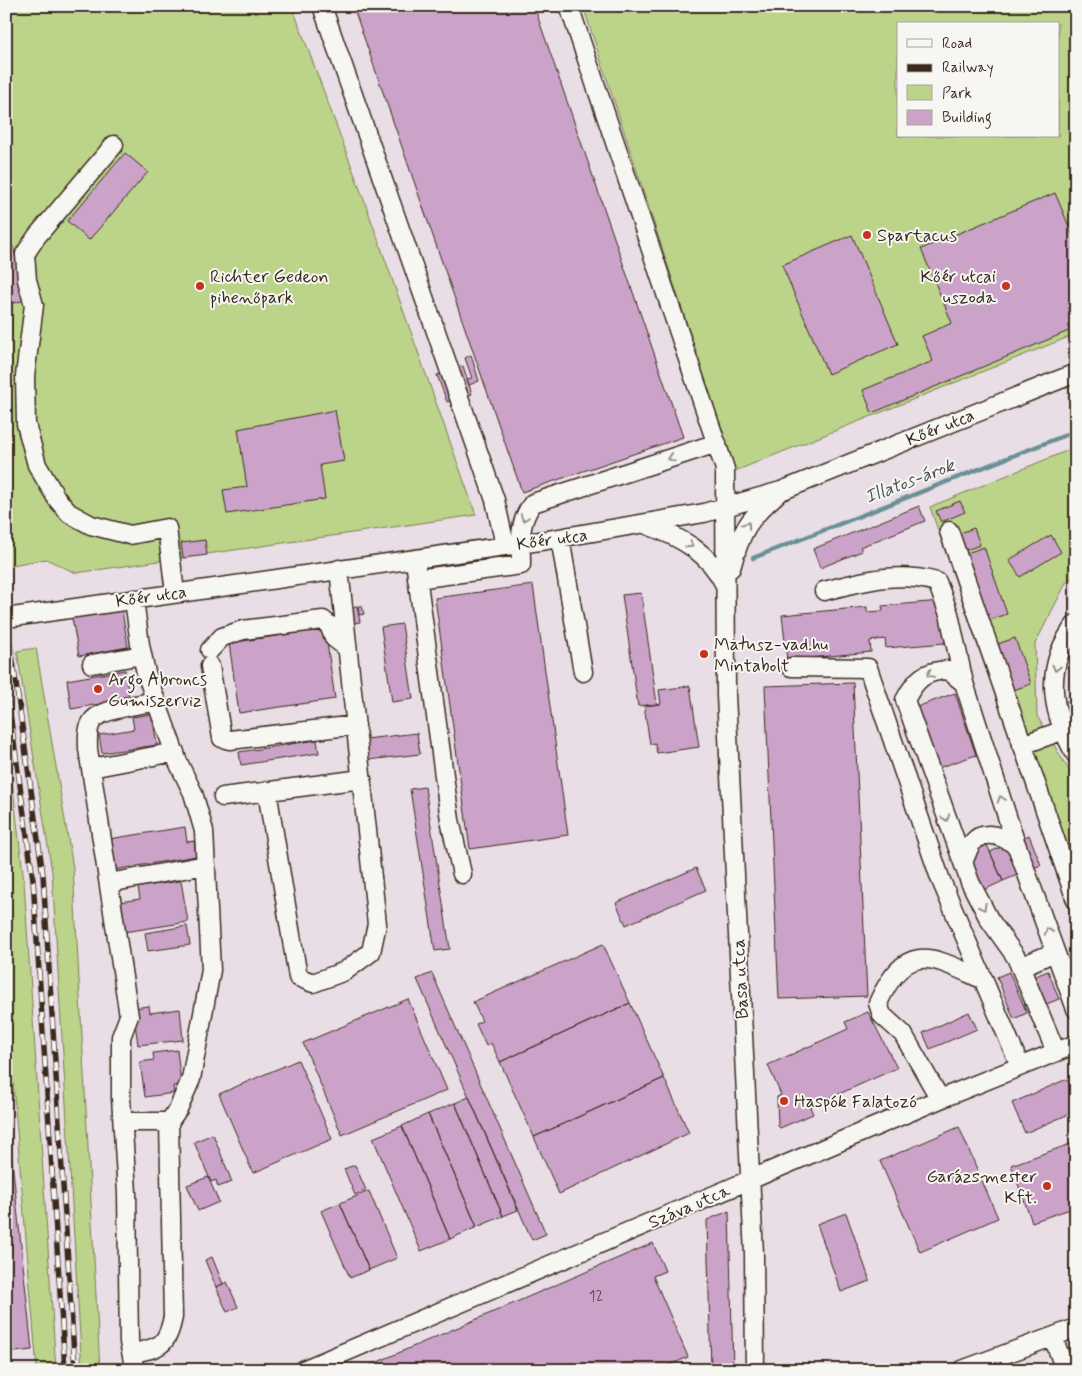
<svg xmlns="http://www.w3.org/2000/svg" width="1082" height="1376" viewBox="0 0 1082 1376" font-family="Mynerve,sans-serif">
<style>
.green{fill:#bcd38a;stroke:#7c7e54;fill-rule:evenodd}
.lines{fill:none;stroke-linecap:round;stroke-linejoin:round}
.stream{stroke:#699195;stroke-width:4.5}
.building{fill:#cba3c9;stroke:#3b2a1e}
.minor-casing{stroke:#3b2a1e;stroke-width:21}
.minor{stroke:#f6f6f2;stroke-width:18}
.rail-casing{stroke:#3b2a1e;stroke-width:5.5}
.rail{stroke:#f6f6f2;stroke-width:4;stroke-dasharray:11;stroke-linecap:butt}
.oneway{stroke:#989088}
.poi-dot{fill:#c8321e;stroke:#f6f6f2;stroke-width:2}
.labels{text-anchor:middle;stroke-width:4;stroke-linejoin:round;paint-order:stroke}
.number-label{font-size:15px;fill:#5f4849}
.poi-label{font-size:18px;fill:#3b2a1e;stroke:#f6f6f2;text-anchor:start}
.street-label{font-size:18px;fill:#3b2a1e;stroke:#f6f6f2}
.water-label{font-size:19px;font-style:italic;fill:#4e5550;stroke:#f6f6f2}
</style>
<rect width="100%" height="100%" fill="#e9dde6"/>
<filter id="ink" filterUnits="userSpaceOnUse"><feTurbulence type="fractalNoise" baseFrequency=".02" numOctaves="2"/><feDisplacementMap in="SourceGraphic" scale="10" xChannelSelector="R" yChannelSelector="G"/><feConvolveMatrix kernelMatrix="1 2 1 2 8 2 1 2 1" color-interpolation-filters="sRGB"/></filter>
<g filter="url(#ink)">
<path class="green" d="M6 6H292L364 200 476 515 76 573 46 559 6 566Z
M583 6H1076V334L735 471ZM898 24H1058V136H898Z
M1076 447V576L1067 581 1035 644 1037 716 1071 774 1076 777V930L930 507Z
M36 648 73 868 100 1370H82L52 872 17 651Z
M6 728 24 882 56 1370H37L6 999Z"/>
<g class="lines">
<path class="stream" d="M753 558 1076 431"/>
</g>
<path class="building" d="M353 6H534L683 437 522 492Z
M125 153 148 172 89 240 67 221Z
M1055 193 1076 243V328L872 413 863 390 933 361 922 336 952 323 921 249Z
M852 235 898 344 828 374 782 265Z
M13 246 25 300 6 305V247Z
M471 355 479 381 469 385 467 379 472 378 465 358Z
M463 366 472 394 447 402 437 375Z
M335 410 344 461 320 465 325 499 227 514 223 490 247 487 238 429Z
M960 501 965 512 941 522 936 511Z
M919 506 925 521 860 547 862 551 820 568 813 549Z
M974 528 980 545 963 551 957 534Z
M1051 535 1061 552 1020 577 1009 560Z
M205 540 207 555 183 558 181 543Z
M984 547 1007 614 987 621 964 554Z
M533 585 568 835 470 849 435 598Z
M641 593 657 704 638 706 622 595Z
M941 601 945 643 886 648 885 639 870 641 871 652 787 660 782 615 867 607V612L883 611 882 606Z
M357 606 360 622 336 626 334 609Z
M358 606H362L364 614 359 615Z
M122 611 128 647 79 656 72 618Z
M402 624 413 699 392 702 381 627Z
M325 629 335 699 239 713 229 643Z
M1015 638 1031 684 1010 691 995 645Z
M125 670 129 699 71 709 67 680Z
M853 683 867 996 779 999 765 686Z
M690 686 699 747 657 753 655 743 650 744 644 706 661 704 659 690Z
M955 693 976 755 935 769 914 708Z
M1076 698V735L1062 703Z
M152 714 157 745 102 753 99 735 134 729 132 717Z
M417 733 420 754 368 760 366 739Z
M317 740 319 753 241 765 239 752Z
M425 787 450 949 435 951 410 789Z
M185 827 187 842 194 841 196 856 114 870 109 839Z
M1029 835 1041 865 1003 881 990 852Z
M987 845 1003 881 984 890 971 861V853Z
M696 868 706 890 626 925 616 903Z
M181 881 188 922 124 932 119 902 140 899 138 887Z
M187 926 190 945 148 951 145 933Z
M603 944 630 1003 500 1062 491 1043 486 1046 476 1024 482 1021 473 1002Z
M1076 955V986L1065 959Z
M1048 971 1059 999 1044 1005 1033 977Z
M1009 972 1027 1013 1014 1019 997 977Z
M432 973 546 1234 532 1240 417 979Z
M408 999 447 1090 342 1135 303 1043Z
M630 1003 664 1078 534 1137 500 1062Z
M149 1006 150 1013 180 1009 183 1040 138 1045 133 1008Z
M868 1012 897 1068 810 1107 813 1114 780 1128 778 1126 777 1097 781 1095 768 1065 848 1029 845 1022Z
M969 1012 977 1029 930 1049 923 1033Z
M177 1050 181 1085 173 1086 174 1093 145 1097 140 1062 154 1060 153 1053Z
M298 1060 332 1139 253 1173 219 1094Z
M664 1078 689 1133 559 1194 534 1137Z
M1067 1079 1076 1098V1111L1025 1133 1012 1103Z
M469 1097 518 1210 503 1216 455 1103Z
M6 1103 32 1350 6 1353Z
M455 1103 503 1216 477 1227 428 1114Z
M428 1114 477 1227 450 1239 402 1126Z
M402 1126 450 1239 421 1251 373 1138Z
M959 1127 998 1218 920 1252 880 1161Z
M213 1134 232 1182 218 1187 216 1180 211 1182 194 1142Z
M1076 1142V1207L1032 1222 1011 1165Z
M355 1165 366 1190 355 1195 344 1169Z
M208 1177 219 1202 198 1211 187 1185Z
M369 1191 397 1258 369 1270 340 1203Z
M340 1203 369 1270 350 1278 321 1211Z
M729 1211 733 1370H711L707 1220Z
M846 1213 870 1281 841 1292 817 1224Z
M653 1243 665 1271 653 1276 688 1357 659 1370H359Z
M212 1257 223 1284 216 1287 205 1260Z
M227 1282 238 1307 227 1312 216 1287Z"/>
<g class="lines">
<defs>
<path id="minor" d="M322 6 495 500 505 545
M569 6 725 469 726 695 754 1254 755 1370
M114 145 37 236 25 254 27 280 34 305 25 376 26 424 37 465 57 499 69 513 91 525 130 535 167 528 175 593
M647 525C680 537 709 552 725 585
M949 531 1076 900
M560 538 583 672
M416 568 450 820 462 874
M731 568C741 531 748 519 777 494
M417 579 521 565C521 542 518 522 533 503L717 443
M824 591C863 581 897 571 937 582L949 614 964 683
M6 618 547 540 704 513 781 491 1076 373
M1076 624C1043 667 1050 711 1076 755
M210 650 222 637 243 630 323 620 329 625 334 638 347 648
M92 664 142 655
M210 666 222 738 230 740 356 725
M791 667 868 668 940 878 1020 1066
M1022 745 1061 731
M91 768 175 752
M267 791 298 977 313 983 345 971 371 952 377 924 339 569
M223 797 362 779
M963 862C966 857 968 848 972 843 984 828 1004 837 1017 846
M109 883 206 865
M1020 967 1055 952
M1056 1052 1016 957 989 919 970 882 905 700C916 679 924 671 948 670L964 683 1015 841 1076 1009
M940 1099 903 1034 882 1015 878 1003C907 939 932 957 984 980
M123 1122H169
M1053 1337 1065 1370
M132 1353C160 1348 167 1346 173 1317L169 1122 178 1109 191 1079 211 970 204 831 193 793 178 762 146 673 140 645 134 599
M135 1370 129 1342 127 1193 121 1098V1037L129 1016 88 749C88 740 86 727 94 719 105 708 140 705 156 701
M303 1370 940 1099 1076 1044
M962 1370 1076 1328"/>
</defs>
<use href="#minor" class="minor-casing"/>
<use href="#minor" class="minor"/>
<defs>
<path id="rail" d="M6 625 12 655 43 875 75 1370
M6 685 33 879 65 1370"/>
</defs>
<use href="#rail" class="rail-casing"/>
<use href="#rail" class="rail"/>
</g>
<defs><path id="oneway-chevron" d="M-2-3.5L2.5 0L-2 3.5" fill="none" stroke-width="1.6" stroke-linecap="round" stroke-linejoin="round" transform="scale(1.25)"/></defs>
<g class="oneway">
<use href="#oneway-chevron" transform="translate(671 458) rotate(162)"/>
<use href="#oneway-chevron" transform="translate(524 518) rotate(111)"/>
<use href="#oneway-chevron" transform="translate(747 525) rotate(-55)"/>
<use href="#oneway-chevron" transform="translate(690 545) rotate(35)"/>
<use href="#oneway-chevron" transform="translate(1056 668) rotate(104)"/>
<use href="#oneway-chevron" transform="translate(930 674) rotate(155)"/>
<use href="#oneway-chevron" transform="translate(1001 799) rotate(-108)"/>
<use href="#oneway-chevron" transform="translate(946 818) rotate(71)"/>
<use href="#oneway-chevron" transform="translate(983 907) rotate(63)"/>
<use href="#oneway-chevron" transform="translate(1048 931) rotate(-110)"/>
</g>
</g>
<g class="poi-dot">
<circle cx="867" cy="235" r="5"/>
<circle cx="200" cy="286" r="5"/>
<circle cx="1006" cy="286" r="5"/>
<circle cx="704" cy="654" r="5"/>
<circle cx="98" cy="689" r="5"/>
<circle cx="784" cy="1101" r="5"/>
<circle cx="1047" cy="1186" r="5"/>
</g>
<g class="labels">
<g class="number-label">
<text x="596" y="1301">12</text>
</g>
<g class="poi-label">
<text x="877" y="241">Spartacus</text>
<text x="210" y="282">Richter Gedeon<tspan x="210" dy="21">pihenőpark</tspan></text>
<text x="996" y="282" text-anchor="end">Kőér utcai<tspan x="996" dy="21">uszoda</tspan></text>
<text x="714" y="650">Matusz-vad.hu<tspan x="714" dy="21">Mintabolt</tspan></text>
<text x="108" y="685">Argo Abroncs<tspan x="108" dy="21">Gumiszerviz</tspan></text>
<text x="794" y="1107">Haspók Falatozó</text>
<text x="1037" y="1182" text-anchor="end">Garázsmester<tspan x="1037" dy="21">Kft.</tspan></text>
</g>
<g class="street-label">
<text transform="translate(940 427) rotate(-22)" y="6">Kőér utca</text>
<text transform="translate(552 539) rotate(-8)" y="6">Kőér utca</text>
<text transform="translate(151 596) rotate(-8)" y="6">Kőér utca</text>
<text transform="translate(740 979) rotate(-93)" y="6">Basa utca</text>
<text transform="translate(689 1206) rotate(-23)" y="6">Száva utca</text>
</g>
<g class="water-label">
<text transform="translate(909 480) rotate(-21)" y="7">Illatos-árok</text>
</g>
</g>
<rect width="1082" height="1376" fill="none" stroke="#f6f6f2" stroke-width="25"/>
<rect x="12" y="12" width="1057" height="1351" fill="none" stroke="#3b2a1e" stroke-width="2" filter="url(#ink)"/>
<rect x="897" y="22" width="162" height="115" fill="#f6f6f2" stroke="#aba49d"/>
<rect x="907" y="39" width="25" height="8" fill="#f6f6f2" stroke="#aba49d"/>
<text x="942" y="48" font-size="15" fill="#3b2a1e">Road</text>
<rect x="907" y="64" width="25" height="8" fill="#3b2a1e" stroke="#aba49d"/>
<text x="942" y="72" font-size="15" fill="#3b2a1e">Railway</text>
<rect x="907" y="85" width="25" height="15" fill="#bcd38a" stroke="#aba49d"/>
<text x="942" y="98" font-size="15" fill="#3b2a1e">Park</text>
<rect x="907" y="110" width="25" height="15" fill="#cba3c9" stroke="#aba49d"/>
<text x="942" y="122" font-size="15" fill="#3b2a1e">Building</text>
</svg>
